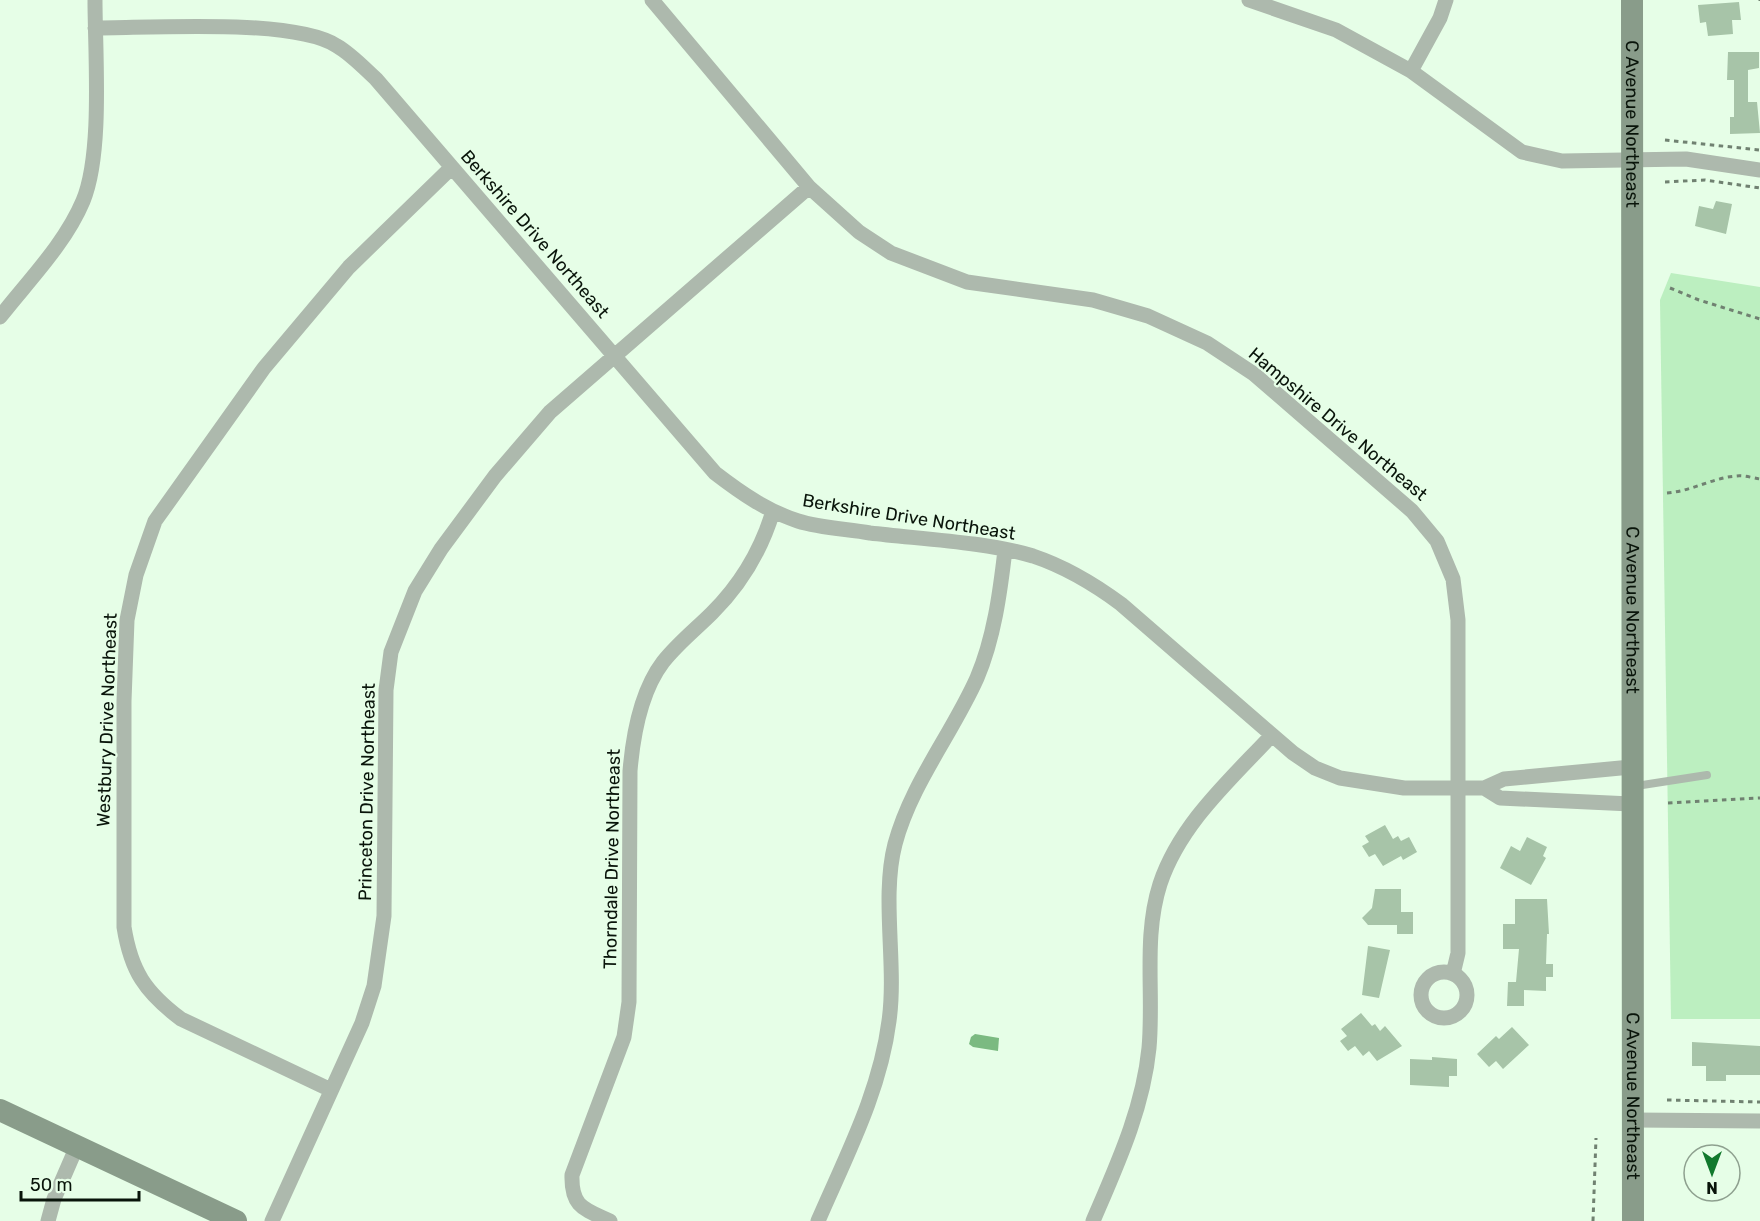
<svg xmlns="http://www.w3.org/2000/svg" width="1760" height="1221" viewBox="0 0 1760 1221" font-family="Rubik,sans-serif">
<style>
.green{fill:#bcefc0}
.water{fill:#7bba81}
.building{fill:#a7c4a8}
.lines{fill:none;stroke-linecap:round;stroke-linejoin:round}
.path{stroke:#708171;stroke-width:3;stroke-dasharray:4.5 4.5;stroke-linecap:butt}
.lane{stroke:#adb9ad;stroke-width:8}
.street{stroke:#adb9ad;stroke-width:15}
.secondary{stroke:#899c8a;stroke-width:22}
.labels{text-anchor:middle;stroke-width:4.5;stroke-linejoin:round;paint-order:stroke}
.street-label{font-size:18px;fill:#09140a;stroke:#e6fee7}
</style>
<rect width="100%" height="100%" fill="#e6fee7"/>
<path class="green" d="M1671 273 1760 287V1019H1671L1660 300Z"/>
<path class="water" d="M975 1034 999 1038 998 1051 973 1047 969 1044 971 1037Z"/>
<path class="building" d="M1739 2 1741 20H1732L1733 34 1708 36 1706 22 1700 23 1698 5Z
M1728 52H1759V68L1748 70V102H1757L1760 133 1730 134V117H1734V80H1727Z
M1716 201 1732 204 1726 234 1695 226 1699 206 1713 209Z
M1385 825 1393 839 1398 836 1401 841 1409 837 1417 852 1403 860 1401 856 1383 866 1375 854 1369 857 1362 846 1369 842 1365 836Z
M1527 837 1547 847 1543 856 1546 858 1531 885 1500 868 1511 846 1520 851Z
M1375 889H1401V912H1413V934H1397V925H1368L1362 918 1372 908Z
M1515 899H1547L1549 934H1547L1546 964H1553V977H1546V991L1524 990V1006H1507L1508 982H1516L1519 949H1503V924H1515Z
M1368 946 1390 950 1379 998 1362 995Z
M1361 1013 1372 1026 1375 1024 1380 1031 1385 1026 1402 1046 1377 1061 1369 1051 1363 1056 1355 1046 1348 1051 1340 1041 1347 1036 1341 1029Z
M1512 1027 1529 1045 1503 1069 1496 1061 1489 1067 1477 1054 1496 1036 1499 1039Z
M1692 1042 1760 1046V1075H1726V1081H1706V1066H1692Z
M1432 1057 1457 1059V1076H1449V1087L1410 1085V1059L1432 1060Z"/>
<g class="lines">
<path class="path" d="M1760 0V1
M1665 140 1760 150
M1665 182 1705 180 1760 188
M1670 288 1699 300 1760 319
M1667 493C1692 491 1712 478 1736 476 1744 475 1753 478 1760 479
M1668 803 1760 798
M1667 1100 1760 1102
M1593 1221 1596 1138"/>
<path class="lane" d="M1636 786 1707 775"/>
<path class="street" d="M652 0 809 187 859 232 891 253 967 282 1093 300 1148 316 1207 343 1254 374 1412 511 1437 541 1453 579 1458 620V953L1453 974
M1249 0 1336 30 1411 71 1522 152 1562 161 1686 159 1760 170
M95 28C151 28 294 18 337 46 351 54 364 68 376 79L715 473C741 493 767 511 798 521 820 528 847 529 870 533 920 539 987 542 1033 556 1066 567 1094 584 1121 604L1293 753 1315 768 1340 778 1404 788H1484L1504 779 1631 767
M1411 71 1440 18 1446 0
M0 317C28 281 65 244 83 201 103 153 95 54 95 0
M1484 788 1500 798 1631 804
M1421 995a23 23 0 1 1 46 0a23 23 0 1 1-46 0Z
M331 1090 181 1019C145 992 131 971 124 927V701L127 620 136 575 155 521 264 368 349 267 451 168
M1634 1120 1760 1121
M48 1221 54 1199 77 1146
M272 1221 362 1023 374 986 384 916 386 690 391 652 415 591 441 549 495 476 550 412 809 187
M610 1221C584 1209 571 1207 572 1175L624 1037 629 1002 630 771C633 735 641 691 663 662 678 643 696 629 712 613 742 583 761 551 773 511
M818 1221C846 1156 880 1092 889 1021 897 965 881 898 895 844 911 784 952 734 977 678 994 638 1000 593 1005 550
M1093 1221C1117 1165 1143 1109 1149 1048 1154 993 1143 937 1160 884 1180 824 1230 780 1272 735"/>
<g class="secondary">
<path id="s1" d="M1632 0 1633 1221"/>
<path d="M0 1110 236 1221"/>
</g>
</g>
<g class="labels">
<g class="street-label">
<text dy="6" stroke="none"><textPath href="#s1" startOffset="124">C Avenue Northeast</textPath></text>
<text transform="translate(535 234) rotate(49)" y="6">Berkshire Drive Northeast</text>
<text transform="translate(1338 424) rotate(40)" y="6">Hampshire Drive Northeast</text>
<text transform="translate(909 517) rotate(9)" y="6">Berkshire Drive Northeast</text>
<text dy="6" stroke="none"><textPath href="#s1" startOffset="610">C Avenue Northeast</textPath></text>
<text transform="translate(107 720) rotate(-88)" y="6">Westbury Drive Northeast</text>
<text transform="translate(367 792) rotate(-89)" y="6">Princeton Drive Northeast</text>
<text transform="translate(612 859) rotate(-89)" y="6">Thorndale Drive Northeast</text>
<text dy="6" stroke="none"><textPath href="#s1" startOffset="1096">C Avenue Northeast</textPath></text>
</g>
</g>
<g transform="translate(1712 1173) rotate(180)"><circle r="28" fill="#e6fee7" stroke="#8ea08f" stroke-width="1.5"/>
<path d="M0-4.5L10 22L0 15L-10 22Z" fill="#11792d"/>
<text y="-9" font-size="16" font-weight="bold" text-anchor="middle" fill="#09140a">N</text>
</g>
<path d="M21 1191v9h118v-9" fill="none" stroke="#09140a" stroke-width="3"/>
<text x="30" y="1191" font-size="18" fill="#09140a" stroke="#e6fee7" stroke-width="4.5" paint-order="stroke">50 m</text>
</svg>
